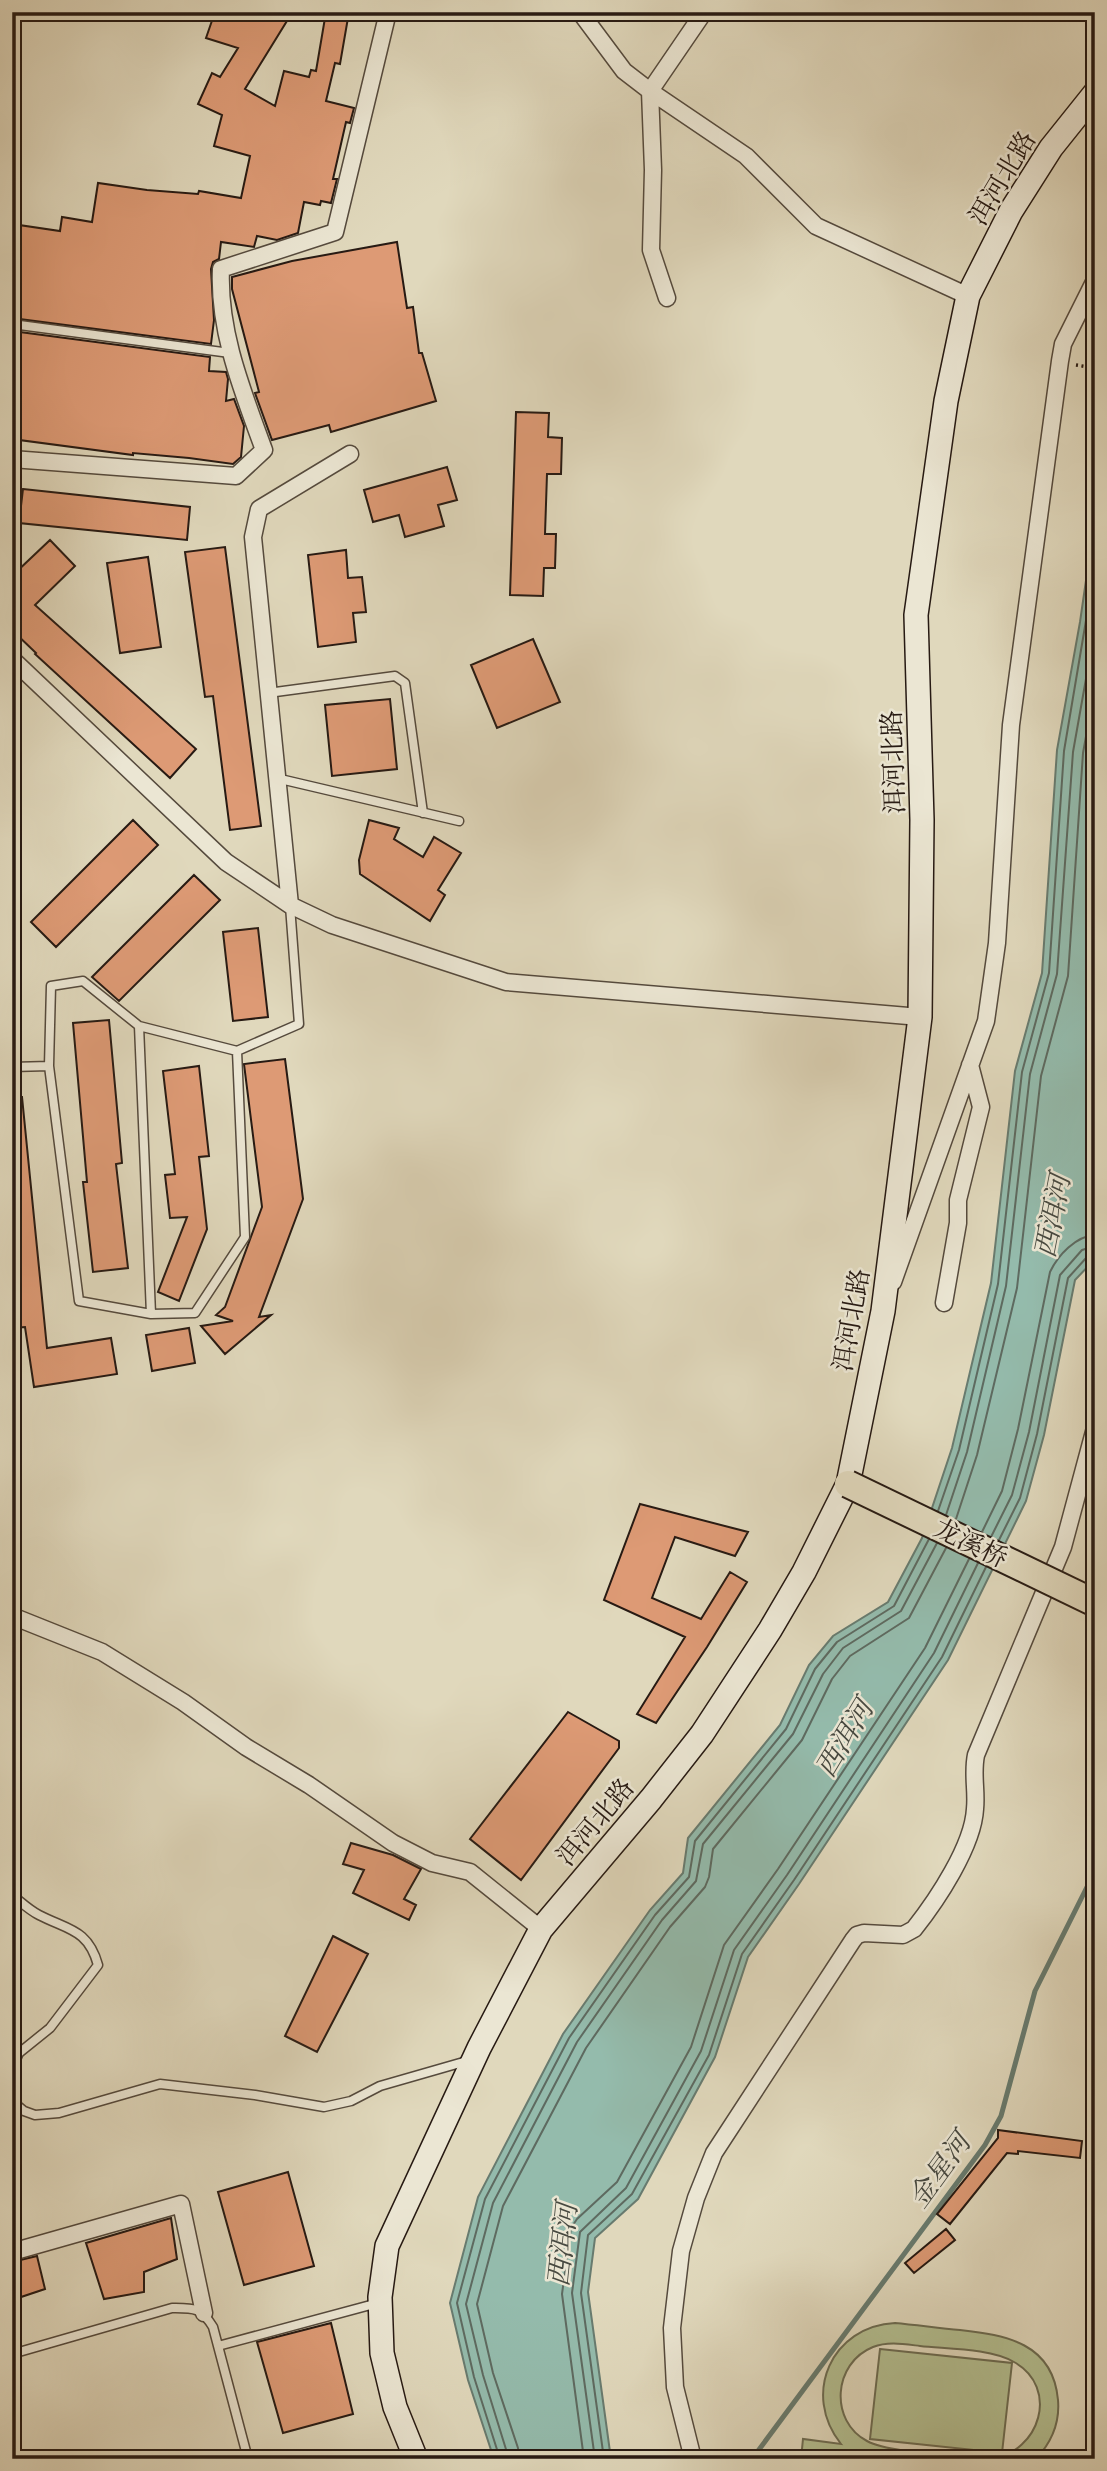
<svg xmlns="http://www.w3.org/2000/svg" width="1107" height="2471" viewBox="0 0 1107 2471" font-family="'IM FELL Great Primer','Noto Serif SC',serif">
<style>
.green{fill:#b3be90;stroke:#6d6c52;stroke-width:2}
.water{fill:#94bbac;stroke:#687b6f;stroke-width:2}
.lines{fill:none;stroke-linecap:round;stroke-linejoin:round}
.shore{stroke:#5e6a60;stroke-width:2}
.stream{stroke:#687b6f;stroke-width:5}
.building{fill:#dd9a75;stroke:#271a13;stroke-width:2}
.lane-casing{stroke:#554a3d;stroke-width:11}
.street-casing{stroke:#554a3d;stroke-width:19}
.secondary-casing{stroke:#271a13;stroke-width:26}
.path{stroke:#271a13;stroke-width:3.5;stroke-dasharray:2 3.5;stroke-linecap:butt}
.lane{stroke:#ebe6d3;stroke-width:8}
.street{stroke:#ebe6d3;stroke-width:16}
.secondary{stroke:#ebe6d3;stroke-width:23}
.primary-bridge-casing{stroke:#271a13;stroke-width:30;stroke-linecap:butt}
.primary-bridge{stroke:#e0d8bc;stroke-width:26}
.labels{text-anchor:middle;stroke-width:5;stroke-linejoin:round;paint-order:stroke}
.street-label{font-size:26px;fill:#271a13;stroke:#ebe6d3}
.water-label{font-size:28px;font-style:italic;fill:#484a41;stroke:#ebe6d3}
</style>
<rect width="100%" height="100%" fill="#e0d8bc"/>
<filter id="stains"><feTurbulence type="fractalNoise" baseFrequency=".00286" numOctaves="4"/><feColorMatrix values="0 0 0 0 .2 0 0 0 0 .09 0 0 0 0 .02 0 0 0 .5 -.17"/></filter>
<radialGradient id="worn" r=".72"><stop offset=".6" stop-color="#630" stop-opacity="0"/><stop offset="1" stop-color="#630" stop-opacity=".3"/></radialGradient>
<path class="green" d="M895 2323C917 2325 938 2328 960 2330 1006 2335 1053 2343 1058 2400 1060 2423 1051 2443 1036 2459H991C1040 2452 1060 2388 1014 2362 990 2348 946 2349 920 2346 904 2344 888 2341 873 2347 833 2363 829 2421 867 2441 889 2453 954 2455 982 2459H801L803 2439 841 2444C801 2394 832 2326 895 2323Z
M880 2349 1012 2363 1002 2453 870 2439Z"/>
<path class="water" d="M1095 518V1259L1075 1280 1044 1435 1026 1501 948 1660 799 1884 748 1957 715 2057 638 2199 595 2238 588 2292 611 2459H494L468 2380 450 2303 478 2197 563 2034 650 1910 683 1873 688 1838 780 1725 809 1665 833 1636 888 1602 922 1538 952 1448 991 1283 1015 1071 1042 973 1057 750 1080 622Z"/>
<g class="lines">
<path class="shore" d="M938 1511 959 1450 998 1284 1022 1072 1049 973 1064 751 1095 567
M946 1515 967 1452 1006 1286 1030 1074 1057 974 1073 752 1095 628
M956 1519 977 1455 1017 1288 1041 1076 1068 976 1083 753 1095 687
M982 1532 1002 1491 1018 1429 1050 1272C1058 1255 1076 1236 1095 1235
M991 1537 1012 1495 1029 1432 1060 1275 1082 1250 1095 1246
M999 1540 1020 1498 1037 1434 1068 1278 1087 1257 1095 1255
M500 2459 474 2377 457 2303 485 2199 569 2038 655 1915 689 1877 695 1841 786 1729 815 1669 837 1642 894 1606 929 1539
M509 2459 483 2375 466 2304 493 2203 577 2042 662 1920 696 1881 703 1844 793 1734 823 1674 843 1648 901 1611 937 1543
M519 2459 518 2448 493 2373 477 2304 503 2206 586 2048 670 1927 705 1887 709 1877 713 1849 802 1740 832 1679 850 1656 909 1618 946 1548
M584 2459 562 2294 571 2228 577 2219 617 2182 691 2047 724 1945 778 1869 925 1648 969 1559
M595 2459 572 2293 580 2232 626 2188 701 2051 734 1950 787 1875 934 1653 978 1563
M604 2459 581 2293 588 2235 632 2194 709 2055 742 1954 794 1880 942 1657 986 1567"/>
<path class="stream" d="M752 2459 985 2145 1001 2116 1035 1991 1095 1871"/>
</g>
<path class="building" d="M215 12H277L290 16 245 89 275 106 284 71 309 77 311 70 316 71 326 12H349L340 64 335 63 326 101 354 108 350 123 346 122 333 179H337L331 203 321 201 320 205 304 202 298 233 277 240 257 236 254 247 221 242 219 259 213 262 211 269 214 320 211 344 12 318V224L60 231 62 217 92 222 98 183 147 190 198 194 199 191 241 198 250 156 214 146 222 115 198 104 212 73 220 77 238 48 206 38Z
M397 242 407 308 413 307 419 353H422L436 401 331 432 329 425 272 440 255 393 259 392 232 289V277L292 261Z
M12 331 210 357 209 371 226 372 228 379 226 401 234 399 244 426 241 457 233 464 189 458 133 453V455L12 439Z
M516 412 549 413 548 437 562 438 561 474H547L545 534H556L555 568H544L543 596 510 595Z
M447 467 457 500 438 505 444 526 405 537 399 515 373 522 364 490Z
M23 489 190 507 187 540 19 523Z
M50 540 75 566 35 605 196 749 170 778 35 654 36 653 12 630V576Z
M225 547 261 826 230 830 213 696 205 697 185 552Z
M346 550 348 578 362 577 366 612 353 613 356 642 318 647 308 555Z
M148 557 161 647 120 653 107 563Z
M533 639 560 702 497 728 471 665Z
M390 699 397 769 332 776 325 705Z
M133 820 158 845 56 947 31 922Z
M369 820 399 828 394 839 423 857 434 837 461 853 438 890 445 895 430 921 360 874 359 860Z
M194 875 220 900 119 1001 92 977Z
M258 928 268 1017 233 1021 223 932Z
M109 1020 122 1163 116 1164 128 1268 93 1272 83 1182H87L73 1023Z
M285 1059 303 1199 259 1317 271 1315 225 1354 201 1326 233 1321 216 1315 225 1307 262 1207 244 1064Z
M199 1066 209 1156 199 1157 207 1229 179 1301 158 1292 187 1217 170 1218 165 1175 175 1174 163 1071Z
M12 1097H22L47 1348 111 1338 117 1374 34 1387 25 1327 12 1328Z
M189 1328 195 1363 152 1371 146 1335Z
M640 1504 748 1532 735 1556 675 1537 652 1598 701 1619 730 1572 747 1582 707 1647 656 1723 637 1714 685 1637 604 1600Z
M568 1712 619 1741V1748L521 1880 470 1839Z
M351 1843 393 1855 421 1869 404 1899 416 1905 409 1920 353 1893 364 1870 343 1864Z
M333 1936 368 1954 317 2052 285 2036Z
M998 2130 1082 2141 1080 2158 1018 2151V2154L1007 2153 950 2224 937 2214 998 2138Z
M288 2172 314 2266 244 2285 218 2192Z
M171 2218 177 2259 144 2272V2292L104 2299 86 2243Z
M946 2229 955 2240 914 2273 905 2263Z
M37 2256 45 2289 12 2300V2262Z
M331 2323 353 2414 283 2433 257 2342Z"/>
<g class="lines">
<defs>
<path id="lane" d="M12 324 230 353
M268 693 395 676 405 683 423 813
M276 778 459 821
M139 1026 151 1314
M49 1066 79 1301 151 1314 195 1313 245 1237 237 1051
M12 1067 49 1066 51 986 83 981 139 1026 237 1051 299 1024 290 906
M12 1895C21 1902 29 1910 39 1915 68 1930 88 1929 98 1965L50 2028 19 2053 12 2068
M12 2101 24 2111 35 2115 59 2113 160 2084 255 2095 324 2107 351 2101 380 2086 467 2061
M218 2346 378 2303
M12 2354 172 2308C194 2308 201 2307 213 2327L248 2459"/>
<path id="street" d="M580 12 624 71 650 91 746 156 816 226 968 296
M667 298 651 250 653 170 650 91 704 12
M12 459 236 476 264 450C243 392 218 332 221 269L335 232 388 12
M12 659 226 862 290 905 332 925 506 982 920 1017
M290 905 253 537 259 509 350 454
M893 1282 986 1021 997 943 1011 725 1060 361 1063 344 1095 280
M944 1303 958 1223V1200L981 1107 970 1065
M12 1616 102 1652 183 1702 246 1747 309 1785 393 1843 432 1863 470 1872 541 1929
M12 2252 181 2204 204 2313
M693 2459 675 2387 672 2328 681 2251 696 2198 714 2153 853 1940 857 1935 864 1933 903 1935 914 1929C937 1900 973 1846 975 1809 977 1791 972 1774 976 1755L1063 1547 1095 1428"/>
<path id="secondary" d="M416 2459 395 2407 382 2353 380 2297 387 2246 479 2048 541 1929 651 1799 702 1734 770 1630 804 1572 848 1484 883 1311 920 1017 922 820 916 615 946 401 968 296 1011 211 1051 148 1095 93"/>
</defs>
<use href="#lane" class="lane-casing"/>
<use href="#street" class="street-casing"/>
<use href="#secondary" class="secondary-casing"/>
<path class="path" d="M1076 365 1095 368"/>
<use href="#lane" class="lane"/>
<use href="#street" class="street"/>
<use href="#secondary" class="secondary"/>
<defs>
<path id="primary-bridge" d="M848 1484 1095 1603"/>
</defs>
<use href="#primary-bridge" class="primary-bridge-casing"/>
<use href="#primary-bridge" class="primary-bridge"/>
</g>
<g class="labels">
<g class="street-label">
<text transform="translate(1002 178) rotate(-59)" y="9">洱河北路</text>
<text transform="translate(893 762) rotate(-92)" y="9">洱河北路</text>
<text transform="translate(851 1320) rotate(-80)" y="9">洱河北路</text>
<text transform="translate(971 1543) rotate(26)" y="9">龙溪桥</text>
<text transform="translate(595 1822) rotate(-50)" y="9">洱河北路</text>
</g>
<g class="water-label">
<text transform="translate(1052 1216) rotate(-79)" y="10">西洱河</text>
<text transform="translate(844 1738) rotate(-59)" y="10">西洱河</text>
<text transform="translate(939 2170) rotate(-54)" y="10">金星河</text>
<text transform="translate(562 2245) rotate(-84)" y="10">西洱河</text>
</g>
</g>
<rect width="1107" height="2471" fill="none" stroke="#e0d8bc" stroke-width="42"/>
<rect x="14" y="14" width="1079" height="2443" fill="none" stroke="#271a13" stroke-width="3.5"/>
<rect x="21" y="21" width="1065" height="2429" fill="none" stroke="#271a13" stroke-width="2"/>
<rect width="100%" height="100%" filter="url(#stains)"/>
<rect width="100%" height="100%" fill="url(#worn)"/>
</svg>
